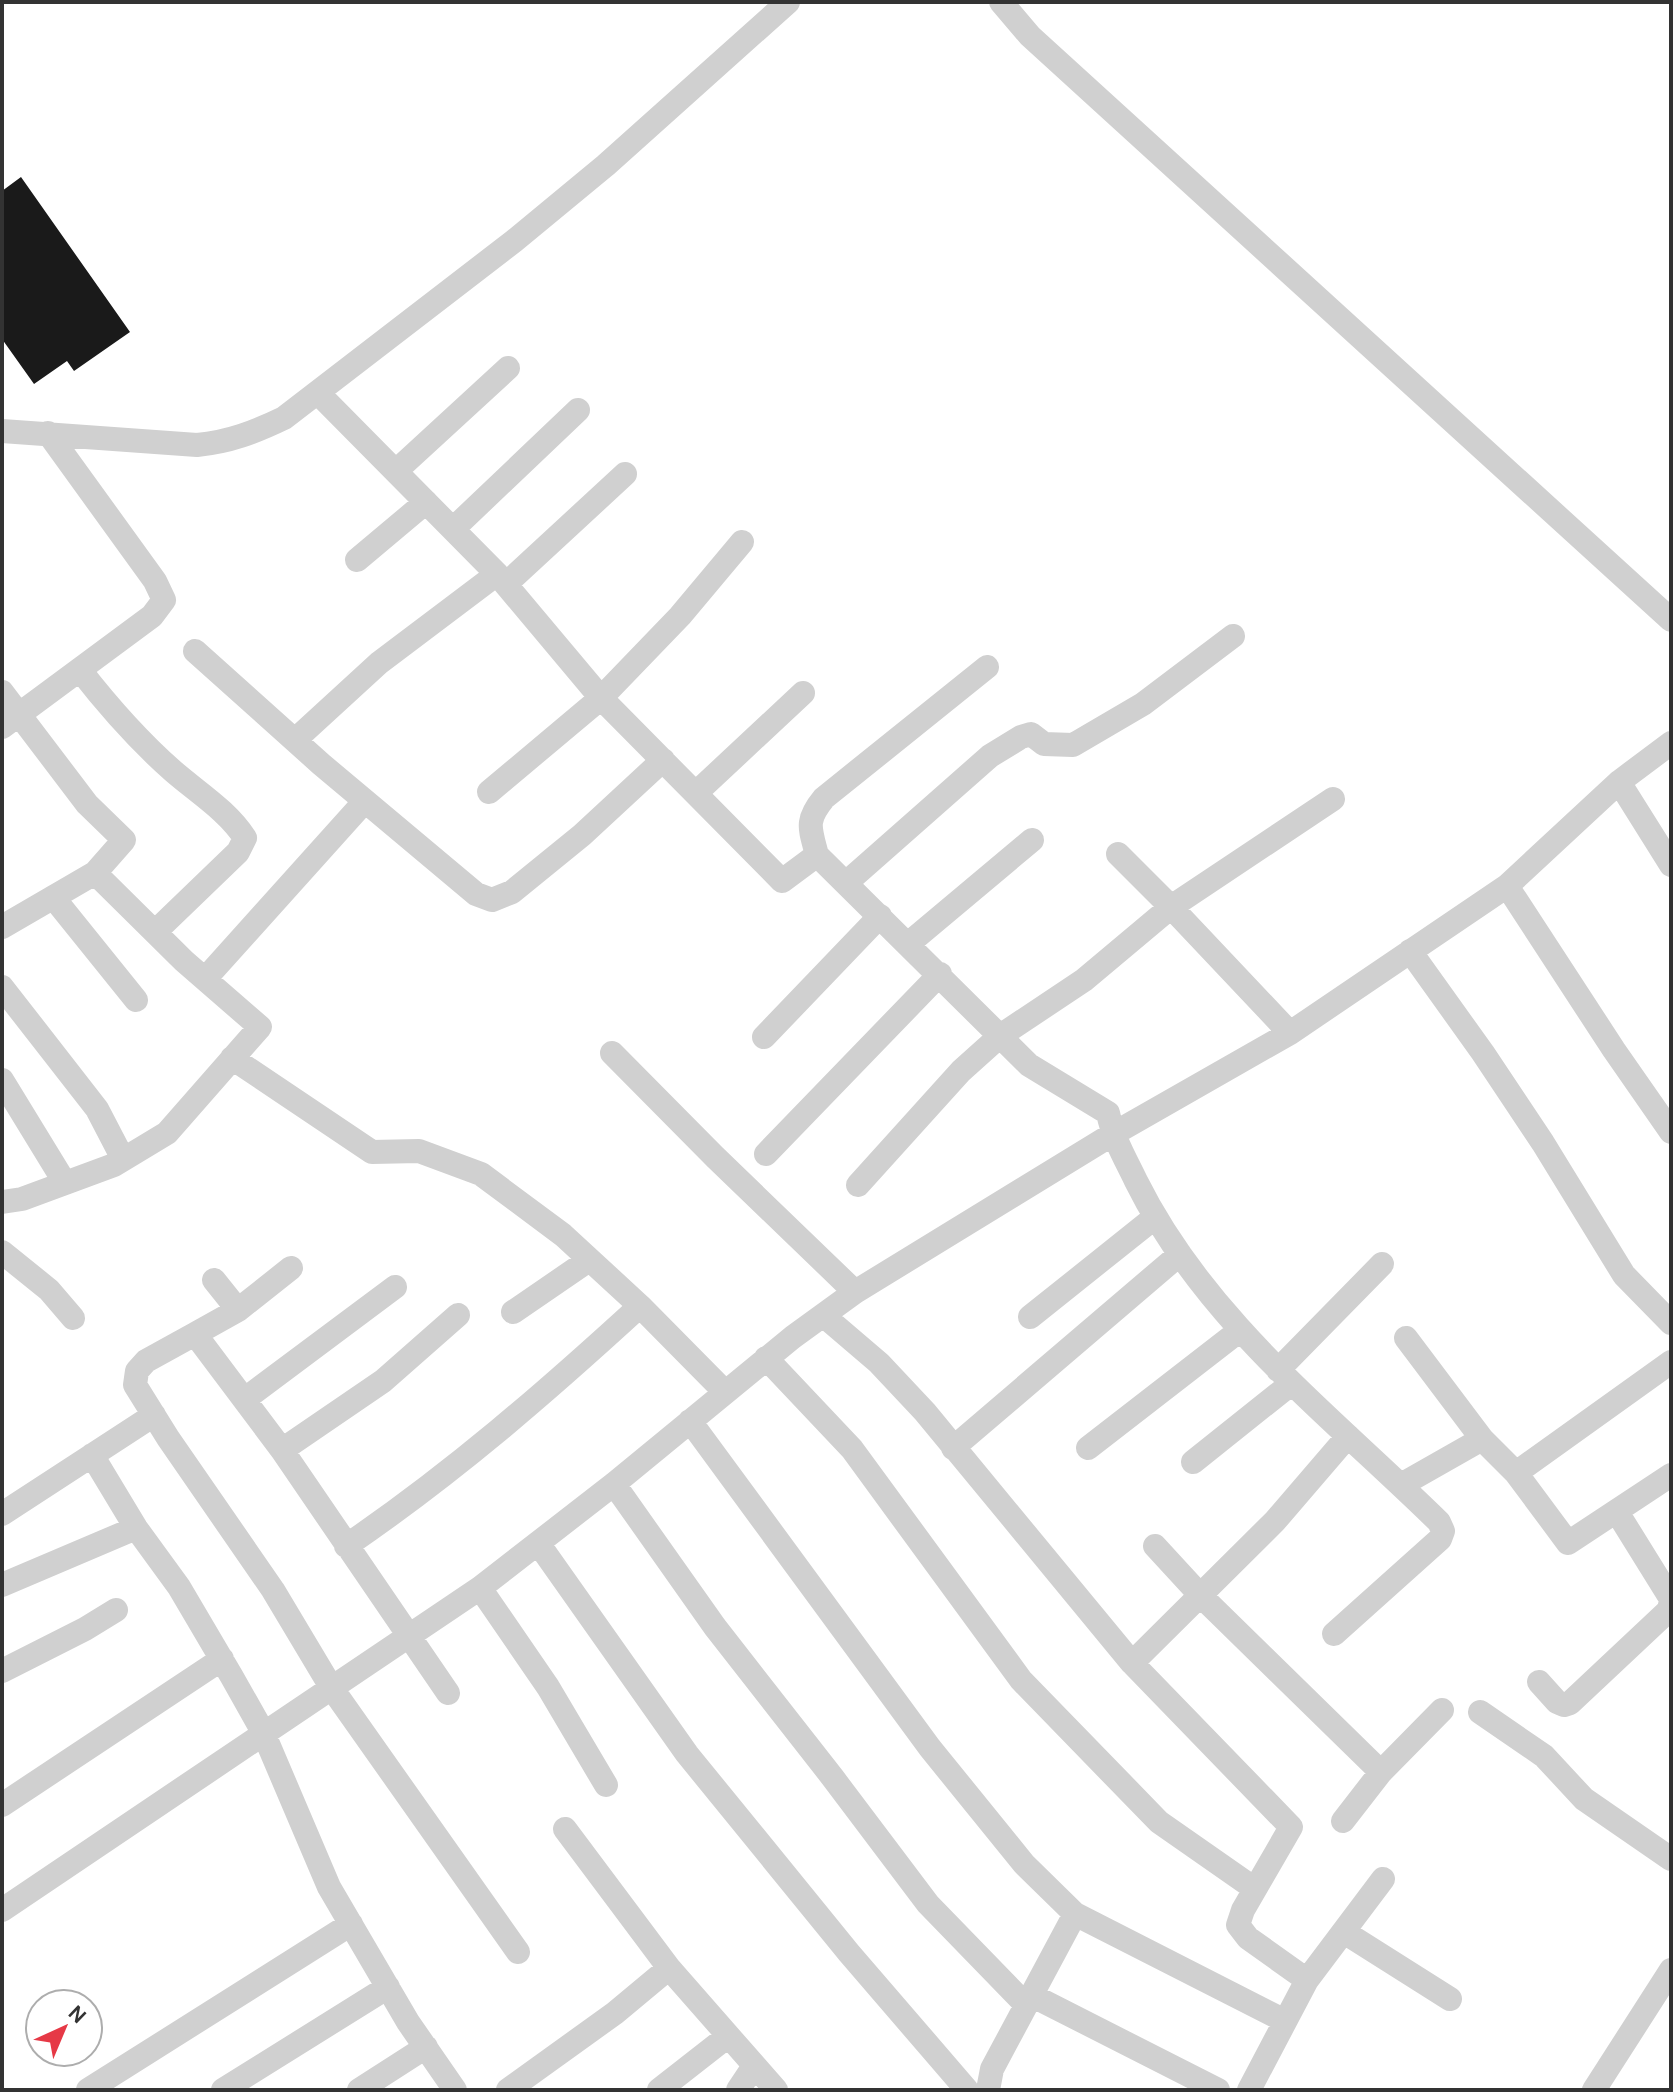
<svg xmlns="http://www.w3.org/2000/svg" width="1673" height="2092" viewBox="0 0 1673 2092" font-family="Karla,sans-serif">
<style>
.building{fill:#1a1a1a}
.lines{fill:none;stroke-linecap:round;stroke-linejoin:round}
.minor{stroke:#d0d0d0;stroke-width:24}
</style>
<rect width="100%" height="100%" fill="#fff"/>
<path class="building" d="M21 177 130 332 74 371 67 361 34 384 2 339V191Z"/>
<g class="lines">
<path class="minor" d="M1001 2 1030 36 1671 620
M318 393 497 574 601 698 782 881 817 855 1029 1065 1108 1113C1113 1138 1125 1158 1136 1181 1205 1320 1330 1415 1439 1522L1443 1531 1440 1539 1334 1634
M2 431 197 445C229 442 255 432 284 418L514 241 606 165 788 2
M396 471 508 368
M453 529 578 410
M357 560 426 502
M506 584 625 474
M195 651 321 764 476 894 492 900 512 892 582 835 663 760
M80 670C108 706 139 741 173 771 197 792 228 811 245 838L238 852 155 932
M2 692 87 804 124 840 95 873 184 961 260 1027 167 1133 114 1165 22 1199 2 1202
M2 727 152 616 164 600 155 581 48 433
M295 740 379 663 497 574
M1619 782 1671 865
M489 792 601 698 680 616 742 542
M696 793 803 693
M1118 854 1171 907 1290 1033
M817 855C810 828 805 821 824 798L987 667
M846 883 990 756 1021 737 1031 734 1044 744 1073 745 1143 704 1233 636
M1507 886 1614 1050 1671 1132
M53 897 136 1000
M2 927 95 873
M908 944 1032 840
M1410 951 1483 1053 1543 1143 1624 1275 1671 1323
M205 979 365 801
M2 987 97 1109 123 1159
M764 1037 880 916
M612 1053 715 1157 855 1292
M232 1058 372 1152 419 1151 481 1174 563 1235 640 1306 724 1391
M2 1080 65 1183
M766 1154 940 974
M858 1185 961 1071 1000 1036 1084 980 1171 907 1333 799
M2 1252 49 1290 73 1318
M291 1268 238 1310 195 1334 282 1450 448 1693
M214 1280 238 1310
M513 1312 589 1260
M824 1316 879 1363 925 1412 1132 1663 1291 1827 1243 1910 1238 1925 1248 1938 1307 1980
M1030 1317 1154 1218
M195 1334 146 1361 137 1371 135 1385 168 1438 273 1590 331 1687 518 1952
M1406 1338 1482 1439 1516 1473 1568 1543 1671 1475
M766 1358 852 1449 1021 1680 1159 1822 1255 1889
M1278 1370 1382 1264
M245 1399 395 1287
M690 1421 930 1748 1024 1864 1075 1914 1285 2021
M953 1448 1180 1254
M1088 1448 1239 1331
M282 1450 383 1381 458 1315
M92 1455 136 1528 179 1587 232 1677 263 1732 329 1887 408 2022 455 2090
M1193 1462 1292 1383
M1516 1473 1671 1362
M614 1484 715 1627 833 1778 928 1904 1026 2005
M1401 1485 1482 1439
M1617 1512 1671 1599
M2 1514 154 1415
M538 1543 687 1754 849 1953 967 2090
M346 1546C453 1473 545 1393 640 1306
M1155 1546 1201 1596 1381 1772 1442 1710
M2 1585 136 1528
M480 1588 548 1687 606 1785
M1132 1663 1275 1521 1348 1436
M2 1671 85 1629 116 1610
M1539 1682 1557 1702 1564 1705 1570 1703 1669 1610 1671 1600
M1480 1712 1544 1756 1584 1799 1671 1859
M2 1805 222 1659
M1343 1821 1381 1772
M565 1829 669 1968 776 2090
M2 1910 480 1588 614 1484 793 1337 855 1292 1113 1134 1290 1033 1507 886 1619 782 1671 743
M1344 1932 1450 1999
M1031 1995 1218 2090
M88 2090 351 1924
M223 2090 388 1987
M359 2090 426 2047
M508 2090 615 2013 669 1968
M659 2090 728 2036
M738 2090 754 2066
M988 2090 992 2069 1075 1914
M1249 2090 1307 1980 1383 1879
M1594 2090 1671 1970"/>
</g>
<rect width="1673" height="2092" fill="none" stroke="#333333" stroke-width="8"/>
<g transform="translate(64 2028) rotate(44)"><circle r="38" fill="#ffffff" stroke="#adadad" stroke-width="2"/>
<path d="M0-6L14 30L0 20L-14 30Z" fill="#e63946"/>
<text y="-12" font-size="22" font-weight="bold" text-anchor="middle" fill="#333333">N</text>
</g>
</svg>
